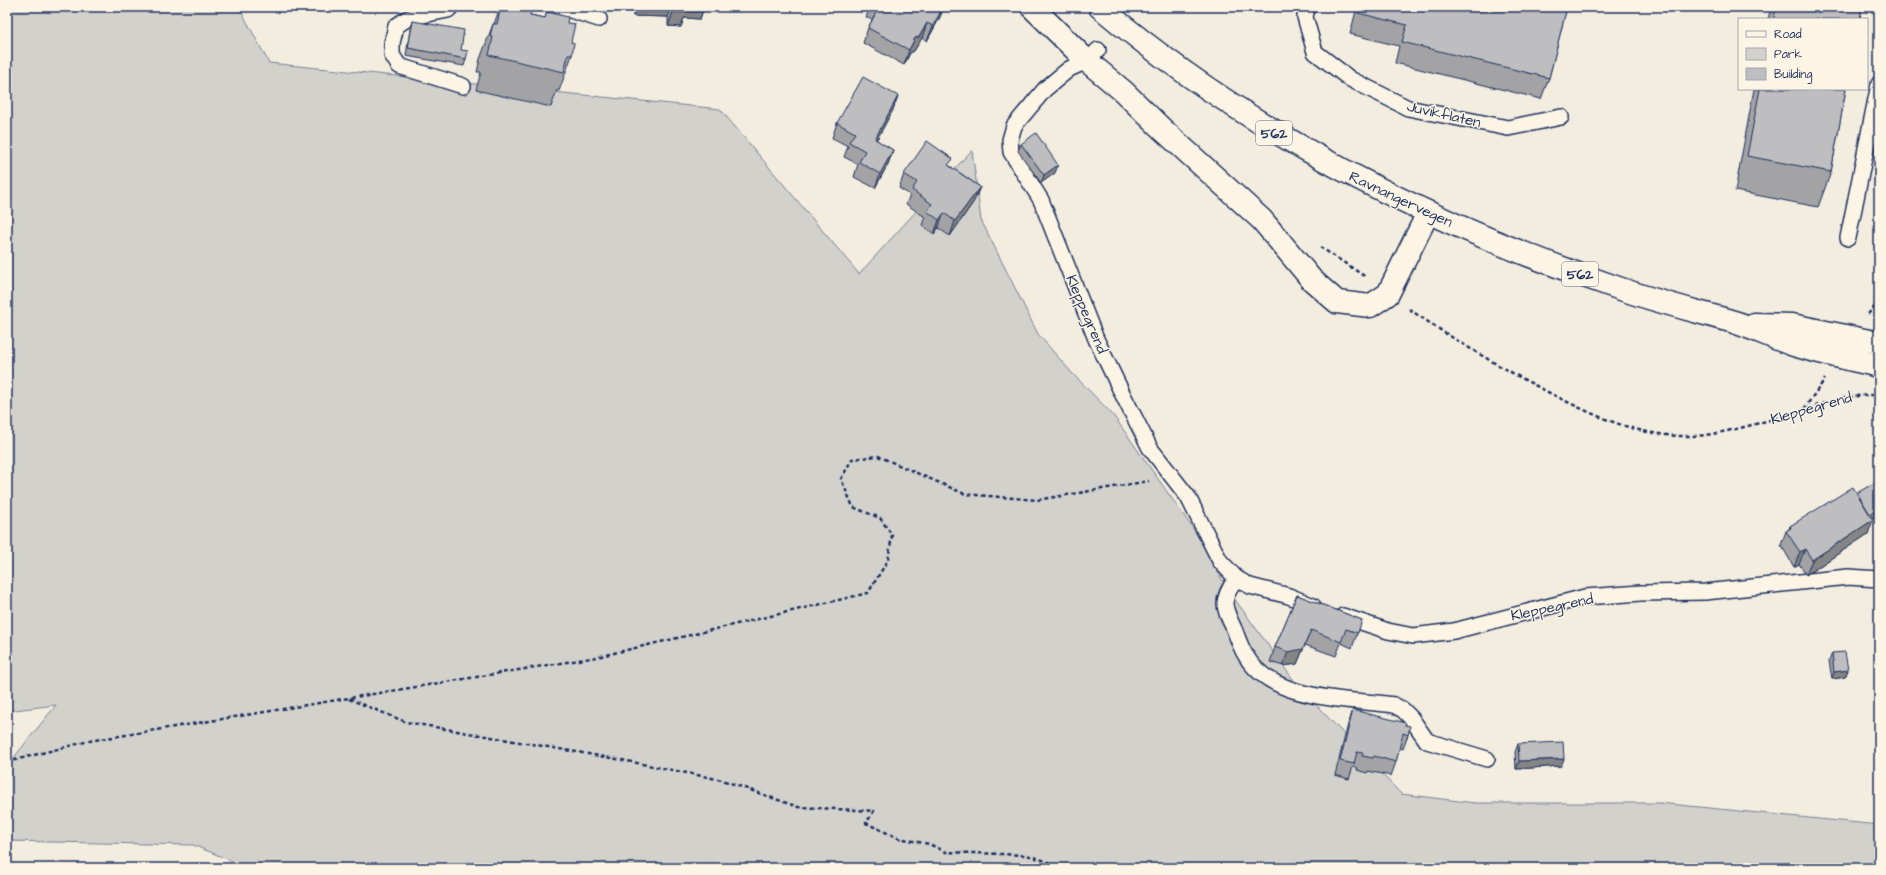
<svg xmlns="http://www.w3.org/2000/svg" width="1886" height="875" viewBox="0 0 1886 875" font-family="'Architects Daughter',sans-serif">
<style>
.green{fill:#d3d1cc;stroke:#778095}
.lines{fill:none;stroke-linecap:round;stroke-linejoin:round}
.lane-casing{stroke:#1b2f5e;stroke-width:18}
.street-casing{stroke:#1b2f5e;stroke-width:25}
.primary-casing{stroke:#1b2f5e;stroke-width:25}
.path{stroke:#1b2f5e;stroke-width:2.5;stroke-dasharray:4 3;stroke-linecap:butt}
.lane{stroke:#fcf5e5;stroke-width:15}
.street{stroke:#fcf5e5;stroke-width:22}
.primary{stroke:#fcf5e5;stroke-width:22}
.wall{fill:#a3a3a5;stroke:#1b2f5e}
.shaded-wall{fill:#858586;stroke:#1b2f5e}
.building{fill:#bebec0;stroke:#1b2f5e}
.labels{text-anchor:middle;stroke-width:3;stroke-linejoin:round;paint-order:stroke}
.shield{fill:#fcf5e5;stroke:#5e6a86;stroke-width:1}
.shield-label{font-size:14px;font-weight:bold;fill:#1b2f5e}
.street-label{font-size:15px;fill:#1b2f5e;stroke:#fcf5e5}
</style>
<rect width="100%" height="100%" fill="#f3ede0"/>
<filter id="ink" filterUnits="userSpaceOnUse"><feTurbulence type="fractalNoise" baseFrequency=".025" numOctaves="2"/><feDisplacementMap in="SourceGraphic" scale="8" xChannelSelector="R" yChannelSelector="G"/><feConvolveMatrix kernelMatrix="1 2 1 2 8 2 1 2 1" color-interpolation-filters="sRGB"/></filter>
<g filter="url(#ink)">
<path class="green" d="M7 7H239L269 63 720 109 859 274 972 150 981 220 1038 334 1071 372 1113 415 1194 530 1228 590 1298 686 1401 794 1475 803H1659L1879 825V868H249L193 845 7 841V766L56 705 7 711Z"/>
<g class="lines">
<defs>
<path id="lane" d="M451 7 448 10 408 18 396 26 392 43V55L399 66 463 86
M561 7 599 19
M1307 7 1305 17 1315 52 1350 79 1408 108 1508 128 1561 117
M1098 50 1087 61 1069 69 1045 89 1014 126 1010 140 1011 152 1041 200 1096 339 1123 395 1150 448 1188 497 1220 561 1236 578 1250 586 1289 596 1313 606
M1848 238 1879 84
M1236 578C1220 603 1223 605 1235 631 1238 639 1241 648 1246 656 1272 701 1348 699 1394 705L1403 710 1411 718 1427 741 1487 759
M1343 616 1388 631 1413 636 1454 631 1585 597 1641 593 1705 592 1848 577 1879 579"/>
<path id="street" d="M1032 7 1087 61 1123 91 1162 129 1262 220 1312 280 1337 302 1370 306 1388 294 1428 213"/>
<path id="primary" d="M1100 7C1253 136 1432 225 1621 289 1658 302 1696 311 1734 322 1753 328 1771 337 1791 344 1819 353 1850 359 1879 366
M1754 324 1792 325 1879 343"/>
</defs>
<use href="#lane" class="lane-casing"/>
<use href="#street" class="street-casing"/>
<use href="#primary" class="primary-casing"/>
<path class="path" d="M1320 247 1366 277
M1409 309C1447 335 1486 359 1527 381 1584 411 1645 445 1712 434 1745 428 1777 418 1809 408 1832 401 1854 394 1879 395
M1868 314 1879 302
M1804 409 1825 379
M349 699 406 722 622 760 722 780 798 807 874 811 866 823 898 838 929 844 946 852 1027 855 1067 868
M7 762 89 741 597 657 868 593 888 560 892 535 880 518 853 507 841 479 852 459 878 456 965 494 1037 500 1149 481"/>
<use href="#lane" class="lane"/>
<use href="#street" class="street"/>
<use href="#primary" class="primary"/>
</g>
<path class="wall" d="M500 7 509 8 510 7H529L530 15 545 18 547 12 567 23 571 42 572 55 559 91 557 90 551 107 476 90 481 72H477L480 59 493 24H494Z
M617 7H704L700 19 684 18 681 27 668 26V17L633 16V9H617Z
M867 7H944L940 17 927 41 922 38 914 51 910 53 904 65 863 43 868 28 872 20 866 17 870 8Z
M1357 7H1567L1549 78 1541 99 1395 63 1399 46 1350 34Z
M1771 7H1862L1860 19H1768Z
M413 21 461 50 466 59 464 66 406 56 410 29Z
M1754 89H1846L1831 172 1818 207 1735 191Z
M893 110 876 140 893 150 888 164 875 188 854 177 858 164 844 157 848 146 832 138 837 123Z
M1021 144 1055 173 1041 183 1018 151Z
M950 166 980 187 974 201 950 236 938 228 934 234 922 225 925 217 906 204 910 195 899 188 904 174Z
M1857 493 1879 514 1872 518 1868 534 1806 575 1799 564 1794 567 1781 545 1786 531 1789 529 1790 526Z
M1297 595 1362 620 1352 648 1341 643 1336 656 1305 645 1297 664 1283 666 1270 662 1275 647Z
M1879 619V630H1877Z
M1832 653 1848 670 1845 677 1832 679 1829 661Z
M1353 710 1405 725 1408 735 1403 749 1399 748 1396 762 1391 776 1368 771 1367 773 1357 770 1358 768 1353 767 1349 779 1335 775 1348 724Z
M1518 744 1561 766 1516 769 1515 752Z"/>
<path class="shaded-wall" d="M617 7H634L633 9H617Z
M636 7H672L668 17 633 16Z
M685 7H704L700 19 684 18 681 27 668 26 673 12Z
M943 7H944L940 17 927 41 933 26Z
M927 23 922 38 914 51 910 53 904 65 909 50 915 38Z
M898 96 893 110 869 154 875 139Z
M893 150 888 164 875 188 880 174Z
M1058 165 1055 173 1041 183 1044 175Z
M980 187 974 201 950 236 955 221Z
M944 213 938 228 934 234 939 220Z
M1879 508V514L1862 524 1865 517Z
M1873 520 1868 534 1806 575 1812 560Z
M1805 549 1799 564 1794 567 1800 552Z
M1311 630 1297 664 1283 666 1288 652Z
M1848 670 1845 677 1832 679 1834 672Z
M1564 759 1561 766 1516 769 1519 761Z"/>
<path class="building" d="M501 7 510 9V7H529L532 8 530 15 545 18 547 12 568 17 567 23 575 24 571 42 574 43 572 55H568L564 72 489 55 493 37 490 36 493 24H497Z
M674 7H686V12H673Z
M879 7H943L933 26 927 23 919 37 915 38 909 50 868 28Z
M1360 7H1567L1549 78 1402 42 1407 25 1358 13Z
M1776 7H1862L1860 19H1774Z
M413 21 464 30 461 50 468 51 466 59 408 48Z
M863 77 898 96 875 139 893 150 880 174 859 162 865 151 849 142 855 133 837 123Z
M1760 89H1846L1831 172 1747 156Z
M1036 133 1058 165 1044 175 1021 144Z
M927 141 953 159 948 165 980 187 955 221 944 213 939 220 927 211 932 204 912 190 917 182 904 174Z
M1879 480V508L1870 514 1857 493Z
M1853 487 1873 520 1812 560 1805 549 1800 552 1786 531 1791 528 1790 526Z
M1297 595 1362 620 1358 633 1346 629 1341 642 1311 630 1303 649 1288 652 1275 647Z
M1845 652 1848 670 1834 672 1832 653Z
M1353 710 1406 723 1405 725 1410 726 1408 735 1403 733 1396 762 1374 756 1373 758 1362 756 1363 753 1357 752 1354 764 1340 761Z
M1563 742 1564 759 1519 761 1518 744Z"/>
</g>
<g class="labels">
<g class="shield">
<rect x="1256" y="121" width="36" height="24" rx="3"/>
<rect x="1562" y="262" width="36" height="24" rx="3"/>
</g>
<g class="shield-label">
<text x="1274" y="138">562</text>
<text x="1580" y="279">562</text>
</g>
<g class="street-label">
<text transform="translate(1444 114) rotate(13)" y="5">Juvikflaten</text>
<text transform="translate(1401 199) rotate(25)" y="5">Ravnangervegen</text>
<text transform="translate(1087 314) rotate(67)" y="5">Kleppegrend</text>
<text transform="translate(1811 408) rotate(-16)" y="5">Kleppegrend</text>
<text transform="translate(1552 607) rotate(-12)" y="5">Kleppegrend</text>
</g>
</g>
<rect width="1886" height="875" fill="none" stroke="#fcf5e5" stroke-width="24"/>
<rect x="12" y="12" width="1862" height="851" fill="none" stroke="#1b2f5e" stroke-width="1.5" filter="url(#ink)"/>
<rect x="1738" y="18" width="130" height="72" fill="#fcf5e5" stroke="#a2a6af"/>
<rect x="1746" y="31" width="20" height="6" fill="#fcf5e5" stroke="#a2a6af"/>
<text x="1774" y="38" font-size="12" fill="#1b2f5e">Road</text>
<rect x="1746" y="48" width="20" height="12" fill="#d3d1cc" stroke="#a2a6af"/>
<text x="1774" y="58" font-size="12" fill="#1b2f5e">Park</text>
<rect x="1746" y="68" width="20" height="12" fill="#bebec0" stroke="#a2a6af"/>
<text x="1774" y="78" font-size="12" fill="#1b2f5e">Building</text>
</svg>
